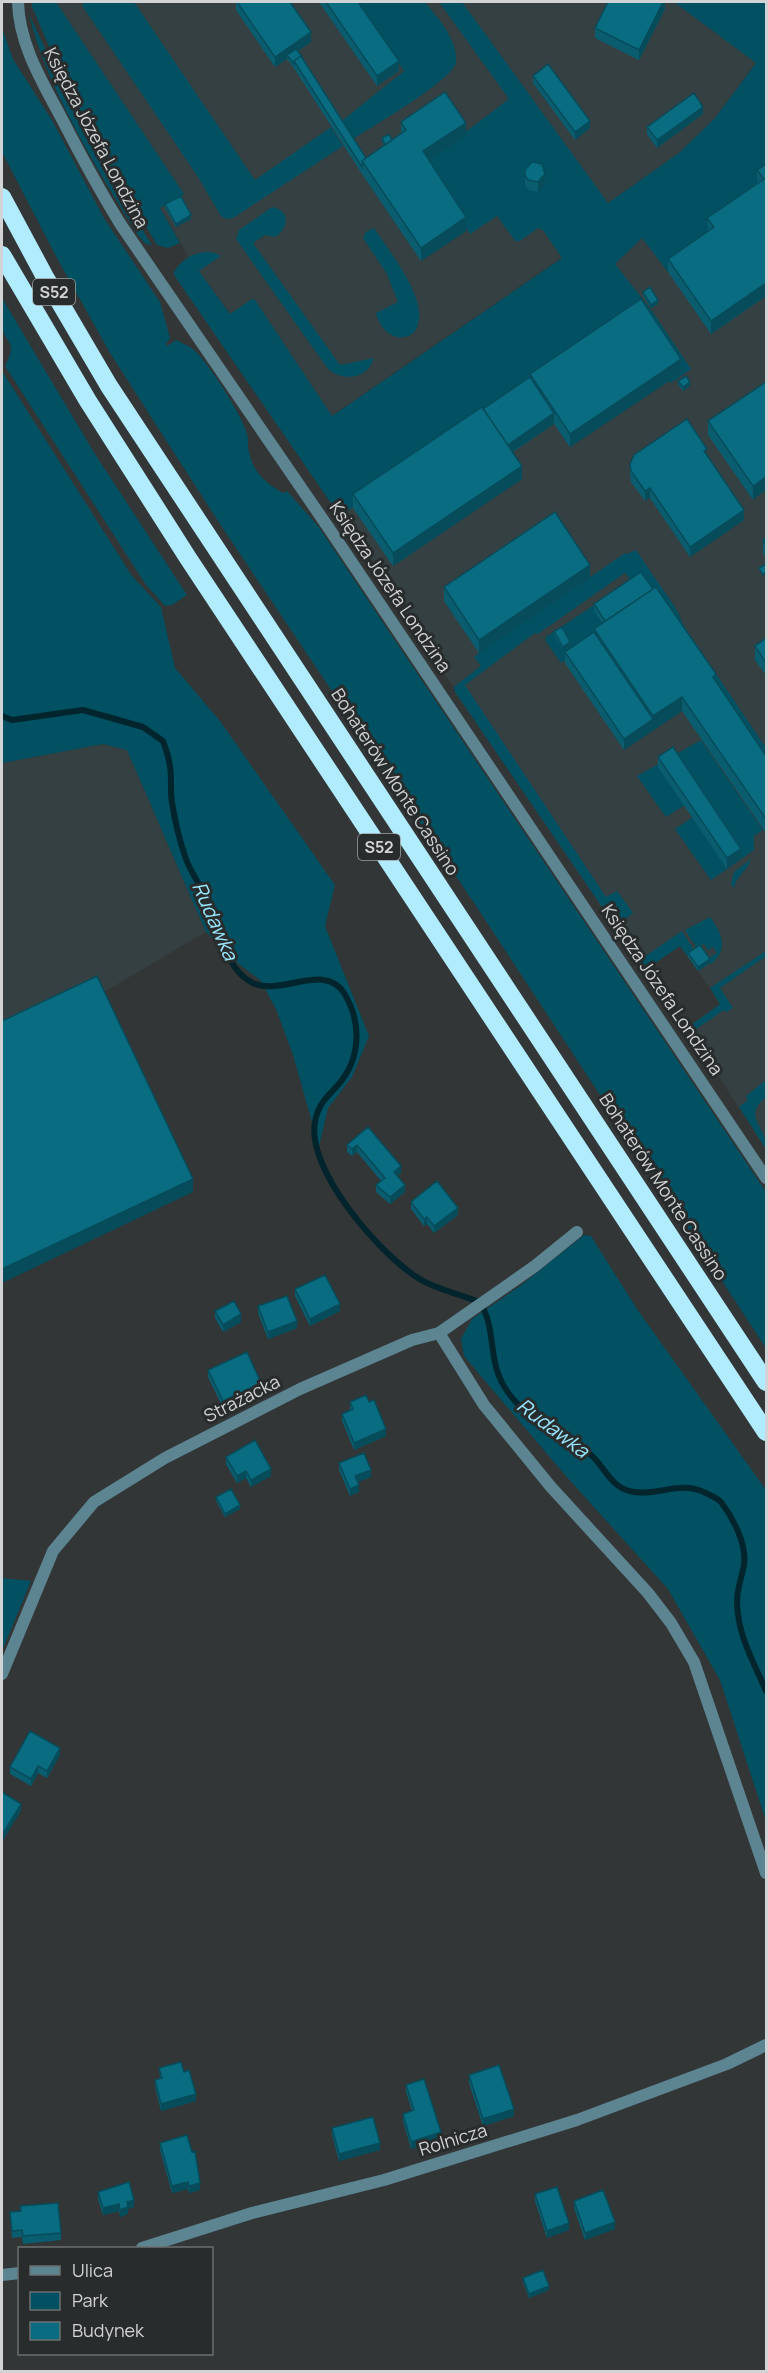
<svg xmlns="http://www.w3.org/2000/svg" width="768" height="2373" viewBox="0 0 768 2373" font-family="Manrope,sans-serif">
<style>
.built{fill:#354043}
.green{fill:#015162}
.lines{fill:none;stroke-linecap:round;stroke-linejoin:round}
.stream{stroke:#01242d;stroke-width:6}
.street{stroke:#5c8591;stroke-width:12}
.highway{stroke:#b1ecfe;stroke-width:18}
.wall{fill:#095d6f}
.shaded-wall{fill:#074c5a}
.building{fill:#0a6c81;stroke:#074c5a;stroke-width:1.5}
.labels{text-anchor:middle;stroke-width:6;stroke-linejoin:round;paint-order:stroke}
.shield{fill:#282c2d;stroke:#9ea1a2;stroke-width:1.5}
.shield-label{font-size:16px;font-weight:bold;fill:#d1d3d4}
.street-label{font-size:18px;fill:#d1d3d4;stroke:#282c2d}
.water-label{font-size:20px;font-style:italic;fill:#99e7fe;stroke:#282c2d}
</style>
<rect width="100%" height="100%" fill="#323637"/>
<path class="built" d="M42 2H674L756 62 715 118 679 153 608 203 619 218 315 427 189 258Z
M766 115V1149L687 1028 720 1004 710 988 680 946 645 970 455 692 456 691 335 509 445 434 633 288 615 264Z
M103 744 127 750 206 932 2 1052V763Z"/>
<path class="green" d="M32 2H56L184 194 160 208 180 243 168 248 157 245 103 155 56 62 32 7Z
M83 2H134L255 180 331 127 343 146 233 218 226 219 221 216 198 177 83 7Z
M357 2H425C438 18 458 40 456 62 454 80 368 129 350 141L339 123 404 71Z
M439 2H462L608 203 679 153 715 118 756 63 674 2H766V177L668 272 642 238 615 264 652 311 691 369 671 383 669 381 681 372 641 313 347 511 342 504 335 509 174 275V272C183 256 205 246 221 256L199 271 230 314 252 299 255 300 332 416 562 258 543 230 538 228 520 241H515L497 216 470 234 423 165 465 136 464 133 509 99Z
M29 14C65 94 108 170 152 246L145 243 138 235C98 171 46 87 29 14Z
M2 28 13 59 53 122 104 218 160 302 170 338 166 344 167 346 176 340C181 343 188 345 193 349 208 362 242 415 247 434 249 440 247 446 249 452 253 472 266 484 283 493L287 491 318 526 766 1192V1348L482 915 218 521 110 353 58 260 2 152Z
M272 207C291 211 289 228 275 237L265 235 253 243 340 365 374 358C368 379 343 382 328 369L236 239 239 230Z
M374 228C389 251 416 284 419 311 423 347 383 345 376 313L398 302 387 274 363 238 366 232Z
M2 298 95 454 187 595 172 605 165 606 146 585 5 366C19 339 4 345 2 324 0 316 1 307 2 298Z
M2 371 132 576 161 607 175 668 220 721 335 885 325 926 369 1036 352 1077 328 1108 319 1146 293 1055 276 1009 260 980 241 966 206 932 127 750 103 744 2 763Z
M636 550 677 610 684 626 766 748V770L625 573 538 634 535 633 465 685 606 897 617 891 633 913 622 921 645 955H647L682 931 694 950 687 956 680 946 645 970 455 692 454 687 481 666 474 657 479 653 625 553 627 554Z
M600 601 608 633 561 663 545 640 546 637Z
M701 740 763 830 754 836V850L741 859 736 851 685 805 666 817 637 776Z
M693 817 727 869 711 880 675 829Z
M751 859C748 871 736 875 734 889L731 883 734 872Z
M710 917C722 933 729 949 711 964L707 959 717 953 713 947 708 950 704 944 697 948 685 930Z
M766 951V956L720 988 733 1008 726 1012 724 1010 690 1033 687 1028 720 1004 710 988Z
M766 1080V1097C741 1118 767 1125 766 1149L739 1107 748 1100 746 1096Z
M584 1235 591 1236 637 1309 766 1490V1821L720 1680 668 1589 565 1475 464 1356 461 1339 472 1319 520 1286Z
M2 1578 31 1581 2 1651Z"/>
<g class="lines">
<path class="stream" d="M2 716 12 720 83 710 143 727 163 741C166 749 169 758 170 767 172 779 170 791 172 803 175 821 179 839 185 856 190 874 205 890 212 908 222 933 225 968 251 982 280 998 324 961 344 993 362 1022 361 1059 338 1085 327 1097 318 1104 315 1122 306 1170 380 1254 418 1278 435 1289 459 1294 477 1301
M484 1310C494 1330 490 1355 499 1376 515 1417 560 1429 591 1455 606 1468 611 1489 634 1492 659 1496 680 1480 706 1493 711 1496 717 1498 721 1502 733 1518 747 1544 744 1565 740 1584 735 1594 738 1614 741 1641 756 1667 766 1691"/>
<path class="street" d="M18 2C19 45 43 83 63 121 81 156 100 191 121 225L328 527 766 1178
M439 1333 484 1405 551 1487 648 1593 671 1623 694 1662 766 1873
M2 1674 53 1551 94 1502 165 1458 300 1389 412 1340 439 1333 535 1266 577 1232
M142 2248 252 2213 384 2180 577 2120 727 2064 766 2045
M2 2275 20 2273"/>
<path class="highway" d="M2 197 45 277 109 386 766 1382
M2 255 88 401 188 558 766 1432"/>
</g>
<path class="wall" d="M236 2H290L311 42 298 51 366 158 384 146 382 141V138L392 140 401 134V122L466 136 429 161 466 231 421 261 362 174 294 68 287 59 275 67 236 10Z
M319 2H358L399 71 377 86Z
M665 2V9L639 60 595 38V28Z
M533 76 590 128 575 140 533 83Z
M703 114 657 148 647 134V127Z
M766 164V296L711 334 668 272V259L708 231 707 218 757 183V170Z
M525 170 545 185 538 192 528 190 525 185Z
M165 204 191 219 176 227 165 208Z
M643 292 658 304 651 308 643 296Z
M681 373 570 447 554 424 513 452 522 479 393 566 353 508V494L483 409 530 377V374Z
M678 381 690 386 683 391 678 384Z
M766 382 753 500 708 435V421Z
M707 454 744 520 690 557 650 498 645 501 631 482 630 474V464Z
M766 537V558L763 553V540Z
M590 578 479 653 444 601V587Z
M594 604 716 681 766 756V833L682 711 624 750 565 663V652L594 632V629L602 623 594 611Z
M554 631 570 646 563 650 554 635Z
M766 638V685V675L755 660V646Z
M658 757 741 859 727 869 658 767Z
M688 953 710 963 698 971 688 957Z
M368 1127 401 1173 397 1176 405 1192 390 1204 376 1192V1185L381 1181 357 1152 352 1156 347 1152V1145Z
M411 1202 458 1215 434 1233 427 1224 424 1226 411 1209Z
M295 1289 340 1311 310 1326 295 1296Z
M258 1306 297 1328 268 1339 258 1313Z
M215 1311 241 1322 223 1332 215 1318Z
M208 1370 261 1390 223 1408 208 1377Z
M350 1402 386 1436 354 1450 342 1421V1414L350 1410Z
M226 1457 271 1476 251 1487 246 1478 237 1483 226 1464Z
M339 1463 371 1477 358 1482 359 1492 350 1496 339 1470Z
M216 1497 240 1509 225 1517 216 1501Z
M60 1755 47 1778 38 1773 31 1786 10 1774V1767Z
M159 2068 184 2072 196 2101 161 2111 155 2087V2080L160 2079Z
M469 2075 514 2116 483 2126 469 2083Z
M406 2085 441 2140 411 2149 403 2121V2114L412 2111 406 2092Z
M332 2128 380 2150 339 2161 332 2135Z
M160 2143 200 2190 189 2193 188 2189 172 2193 160 2150Z
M98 2192 134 2207 128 2209V2214L120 2217 119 2211 103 2215 98 2199Z
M535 2194 569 2230 547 2238 535 2201Z
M574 2201 615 2229 585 2240 574 2208Z
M10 2212 61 2233V2240L23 2244 22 2237 12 2238Z
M523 2278 549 2290 529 2298 523 2282Z"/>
<path class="shaded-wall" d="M663 2H665V9L639 60V50Z
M311 32V42L289 57 287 55V59L275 67V57Z
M399 61V71L377 86V76Z
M703 107V114L657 148V140Z
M590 121V128L575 140V132Z
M466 123V136L423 165V151Z
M545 174V185L538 192V182Z
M191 215V219L176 227V224Z
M466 217V231L421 261V248Z
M766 283V296L711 334V321Z
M658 300V304L651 308V305Z
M681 359V373L570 447V434Z
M690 382V386L683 391V387Z
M554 413V424L506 456V446Z
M522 466V479L393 566V553Z
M766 477V490L753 500V486Z
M650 488V498L645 501V491Z
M744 510V520L690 557V547Z
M590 565V578L479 653V640Z
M570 642V646L563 650V647Z
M682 697V711L624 750V739L653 719V716Z
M741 849V859L727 869V858Z
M710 959V963L698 971V967Z
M357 1145V1152L352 1156V1149Z
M401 1166V1173L394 1179V1172Z
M193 1179V1192L2 1283V1269Z
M405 1185V1192L390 1204V1197Z
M458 1208V1215L434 1233V1226Z
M427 1217V1224L424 1226V1219Z
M340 1304V1311L310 1326V1319Z
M241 1314V1322L223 1332V1325Z
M297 1321V1328L268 1339V1332Z
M261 1383V1390L223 1408V1401Z
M386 1429V1436L354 1450V1443Z
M271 1469V1476L251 1487V1480Z
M371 1470V1477L355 1483V1476Z
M246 1471V1478L237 1483V1476Z
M359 1485V1492L350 1496V1489Z
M240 1505V1509L225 1517V1514Z
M60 1748V1755L47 1778V1771Z
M38 1766V1773L31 1786V1779Z
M21 1804V1811L2 1842V1835Z
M196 2094V2101L161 2111V2104Z
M514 2109V2116L483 2126V2119Z
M441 2132V2140L411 2149V2142Z
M380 2143V2150L339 2161V2154Z
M188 2182V2189L172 2193V2186Z
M200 2183V2190L189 2193V2186Z
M134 2200V2207L128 2209V2214L120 2217V2210L127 2202Z
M119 2204V2211L103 2215V2208Z
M615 2222V2229L585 2240V2233Z
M569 2223V2230L547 2238V2231Z
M549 2286V2290L529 2298V2294Z"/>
<path class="building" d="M237 2H290L311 32 275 57Z
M326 2H358L399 61 377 76Z
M608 2H663L639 50 595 28Z
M296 49 303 58 301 56 294 61V64L287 55Z
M301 56 366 158 362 161V167L294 61Z
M548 64 590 121 575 132 533 76Z
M445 92 466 123 423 151 466 217 421 248 362 161 406 130 401 122Z
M694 93 703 107 657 140 647 127Z
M389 134 392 140 385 145 382 138Z
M532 162 542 164 545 174 538 182 528 180 525 175V170Z
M766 164V283L711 321 668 259 714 227 707 218 764 179 757 170Z
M181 196 191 215 176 224 165 204Z
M650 287 658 300 651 305 643 292Z
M641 299 681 359 570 434 530 374Z
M686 376 690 382 683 387 678 381Z
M530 377 554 413 508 445 483 409Z
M766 382V477L753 486 708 421Z
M482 407 522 466 393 553 353 494Z
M687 419 707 449 704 451 744 510 690 547 650 488 645 491 631 471 630 464 634 455Z
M555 512 590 565 479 640 444 587Z
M766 537V545L763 540Z
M766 564V572L763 575 759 568Z
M641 572 653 589 605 621 594 604Z
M656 587 716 674 713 677 766 756V819L682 697 653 716 594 629Z
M562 627 570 642 563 647 554 631Z
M594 632 653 719 624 739 565 652Z
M766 638V663L755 646Z
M673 747 741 849 727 858 658 757Z
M700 945 710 959 698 967 688 953Z
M97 976 193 1179 2 1269V1021Z
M368 1127 401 1166 394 1172 405 1185 390 1197 376 1185 385 1178 357 1145 352 1149 347 1145Z
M437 1181 458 1208 434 1226 427 1217 424 1219 411 1202Z
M325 1275 340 1304 310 1319 295 1289Z
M287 1296 297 1321 268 1332 258 1306Z
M234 1301 241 1314 223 1325 215 1311Z
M247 1352 261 1383 223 1401 208 1370Z
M366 1395 369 1402 374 1400 386 1429 354 1443 342 1414 353 1409 350 1402Z
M255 1440 271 1469 251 1480 246 1471 237 1476 226 1457Z
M364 1453 371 1470 355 1476 359 1485 350 1489 339 1463Z
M231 1489 240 1505 225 1514 216 1497Z
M30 1731 60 1748 47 1771 38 1766 31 1779 10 1767Z
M2 1792 21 1804 2 1835Z
M181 2062 184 2072 189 2070 196 2094 161 2104 155 2080 162 2078 159 2068Z
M499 2065 514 2109 483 2119 469 2075Z
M424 2079 441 2132 411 2142 403 2114 414 2110 406 2085Z
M373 2117 380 2143 339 2154 332 2128Z
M187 2135 192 2152 195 2151 200 2183 189 2186 188 2182 172 2186 160 2143Z
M129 2182 134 2200 127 2202 128 2207 120 2210 119 2204 103 2208 98 2192Z
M557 2187 569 2223 547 2231 535 2194Z
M603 2190 615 2222 585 2233 574 2201Z
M58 2203 61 2233 23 2236 22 2230 12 2231 10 2212 21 2211 20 2206Z
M543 2270 549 2286 529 2294 523 2278Z"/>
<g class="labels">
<g class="shield">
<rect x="33" y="279" width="42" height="26" rx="4.5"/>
<rect x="358" y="834" width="42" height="26" rx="4.5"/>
</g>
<g class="shield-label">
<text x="54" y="298">S52</text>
<text x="379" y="853">S52</text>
</g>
<g class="street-label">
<text transform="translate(96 138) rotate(62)" y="6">Księdza Józefa Londzina</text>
<text transform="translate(390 587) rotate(56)" y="6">Księdza Józefa Londzina</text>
<text transform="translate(395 782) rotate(57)" y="6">Bohaterów Monte Cassino</text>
<text transform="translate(662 990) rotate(56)" y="6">Księdza Józefa Londzina</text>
<text transform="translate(663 1187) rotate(57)" y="6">Bohaterów Monte Cassino</text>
<text transform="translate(242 1399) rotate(-27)" y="6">Strażacka</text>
<text transform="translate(453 2140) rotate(-17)" y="6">Rolnicza</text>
</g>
<g class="water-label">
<text transform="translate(215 921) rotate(66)" y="7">Rudawka</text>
<text transform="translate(553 1428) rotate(37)" y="7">Rudawka</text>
</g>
</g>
<rect width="768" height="2373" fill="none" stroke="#d1d3d4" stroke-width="6"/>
<rect x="18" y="2247" width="195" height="108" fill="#282c2d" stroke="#6c6f70" stroke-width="1.5"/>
<rect x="30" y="2266" width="30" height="9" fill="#5c8591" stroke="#6c6f70" stroke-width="1.5"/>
<text x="72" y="2277" font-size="18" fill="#d1d3d4">Ulica</text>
<rect x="30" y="2292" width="30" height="18" fill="#015162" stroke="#6c6f70" stroke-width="1.5"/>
<text x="72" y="2307" font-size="18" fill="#d1d3d4">Park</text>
<rect x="30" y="2322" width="30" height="18" fill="#0a6c81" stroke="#6c6f70" stroke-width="1.5"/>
<text x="72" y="2337" font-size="18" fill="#d1d3d4">Budynek</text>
</svg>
